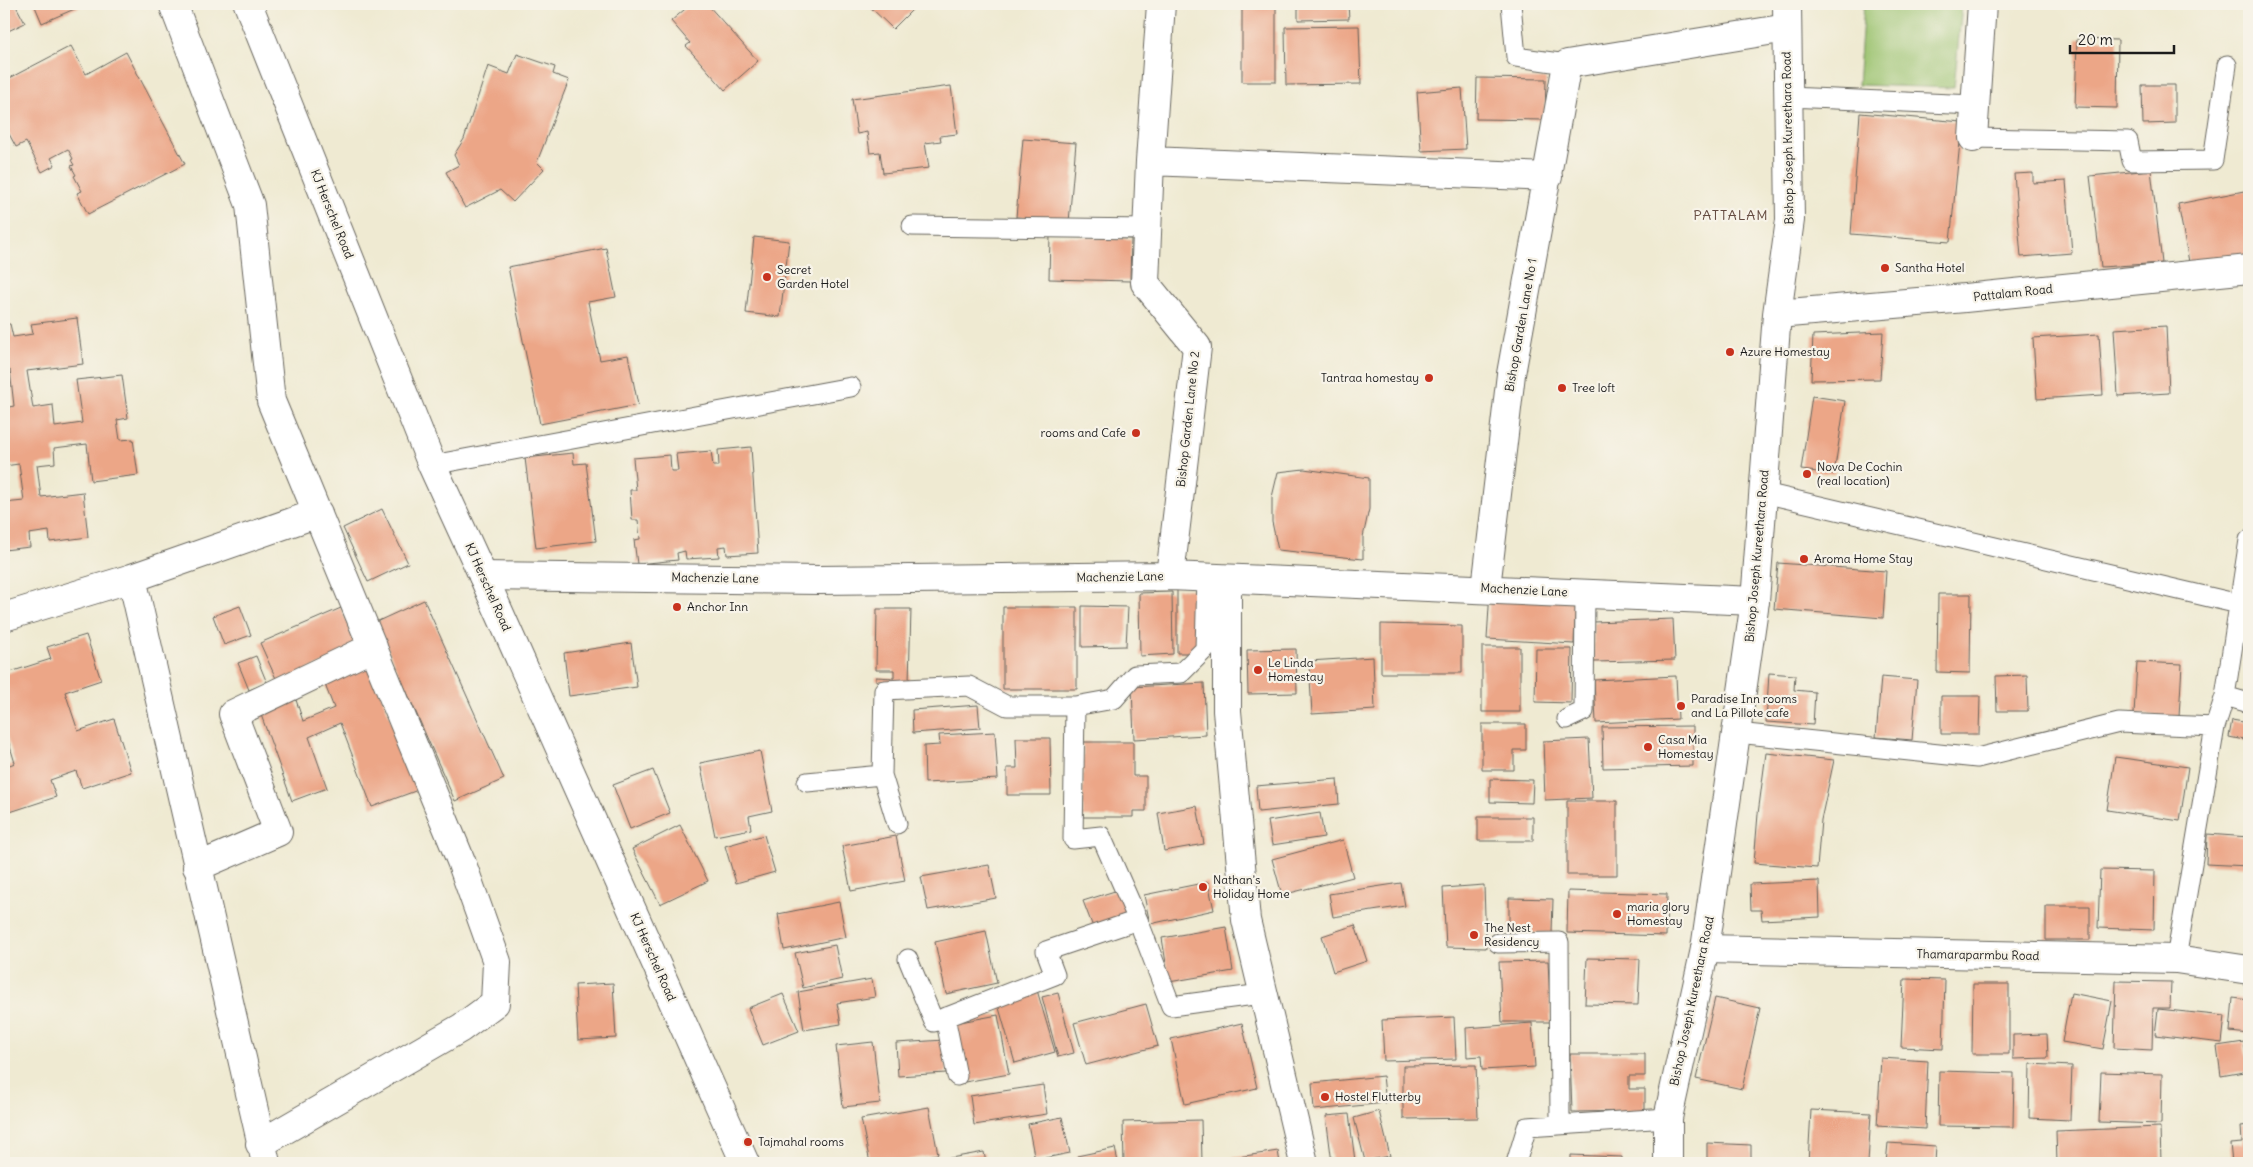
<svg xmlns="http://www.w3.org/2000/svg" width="2253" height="1167" viewBox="0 0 2253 1167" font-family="Delius,sans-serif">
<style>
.green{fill:#9bc36f;stroke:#5c7046}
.building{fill:#eca687}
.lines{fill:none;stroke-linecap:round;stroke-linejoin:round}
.lane-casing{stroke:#66645c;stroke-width:21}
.street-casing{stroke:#66645c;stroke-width:30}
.secondary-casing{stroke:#66645c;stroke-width:30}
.lane{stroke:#fff;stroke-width:19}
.street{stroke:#fff;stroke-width:28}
.secondary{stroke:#fff;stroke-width:28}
.poi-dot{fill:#c8321e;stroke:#f7f3e8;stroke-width:2}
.labels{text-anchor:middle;stroke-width:4.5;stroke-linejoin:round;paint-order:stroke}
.street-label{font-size:12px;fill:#1c1c1c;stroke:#f7f3e8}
.poi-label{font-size:12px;fill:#1c1c1c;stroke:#f7f3e8;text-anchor:start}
.neighbourhood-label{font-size:14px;letter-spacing:1px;fill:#654c41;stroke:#f7f3e8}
</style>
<rect width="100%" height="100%" fill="#f7f3e8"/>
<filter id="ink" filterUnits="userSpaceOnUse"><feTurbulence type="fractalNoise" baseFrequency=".02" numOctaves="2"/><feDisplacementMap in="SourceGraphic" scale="10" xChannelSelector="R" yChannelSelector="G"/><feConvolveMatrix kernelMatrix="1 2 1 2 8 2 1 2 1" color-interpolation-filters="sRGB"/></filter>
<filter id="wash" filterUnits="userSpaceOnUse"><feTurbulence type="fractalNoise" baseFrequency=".0096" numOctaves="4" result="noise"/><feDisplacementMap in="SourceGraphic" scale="20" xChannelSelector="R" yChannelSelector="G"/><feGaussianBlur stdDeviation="1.12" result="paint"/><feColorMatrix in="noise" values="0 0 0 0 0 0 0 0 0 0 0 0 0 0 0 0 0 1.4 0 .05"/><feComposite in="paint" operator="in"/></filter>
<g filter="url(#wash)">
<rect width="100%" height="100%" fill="#efead2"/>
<path class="green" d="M1864 4H1962L1954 88 1858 85Z"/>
<g id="blocks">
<path class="building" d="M4 4H15L25 23 4 33Z
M34 4H86L42 23Z
M691 4H707L758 61 725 90 686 46 690 43 671 21Z
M867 4H918L893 29Z
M1242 4H1276V82H1242Z
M1280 4H1296V5L1280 6Z
M1298 4H1348L1349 19 1298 20Z
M1359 26 1361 84 1286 85 1285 27Z
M2077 39 2118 40 2117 108 2075 107Z
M71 46 86 74 126 52 185 164 88 214 77 193 82 191 74 176 76 175 71 166 74 165 71 160 73 159 68 149 51 158 55 165 42 172 26 142 16 147 9 134 4 136V81Z
M517 54 555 67 553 74 569 80 537 162 544 169 513 202 500 190 465 208 446 172 459 165 454 155 464 139 488 66 509 74Z
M1477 78 1546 79 1545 120 1476 119Z
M2142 85H2175V123L2143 124Z
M951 86 957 134 940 136 941 141 925 143 929 168 883 173 880 152 870 153 867 132 857 134 852 99Z
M1462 88 1466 149 1421 151 1417 92Z
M1860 113 1962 122 1950 242 1851 234Z
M1023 139 1076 143 1069 222 1016 217Z
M2151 170 2162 263 2101 267 2090 176Z
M2033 173V183L2066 181 2072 253 2021 257 2014 174Z
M2249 190V256L2190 267 2178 204Z
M1050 236 1131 239 1130 281 1049 279Z
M754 237 789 241 780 317 746 313Z
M606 248 616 297 588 302 600 360 628 355 638 405 540 424 508 267Z
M77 318 83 364 27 371 33 408 53 405 55 427 82 423 76 380 122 375 128 418 117 420 120 440 133 439 138 475 91 481 87 444 54 448 55 463 37 465 41 497 83 492 88 537 50 542 49 531 29 534 30 547 4 550V503L24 501 19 464 4 466V408L14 406 10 370 4 371V324H10L13 337 33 334 31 324Z
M2166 326 2169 393 2118 396 2114 329Z
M1883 332 1880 379 1811 380 1813 335Z
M2099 334 2103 395 2037 399 2033 338Z
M1812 396 1845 401 1834 474 1801 470Z
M751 447 758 553 727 555 726 546 718 547 719 557 686 559 685 551 677 553 678 560 637 564 634 540 640 539 638 520H632L630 490H636L633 458 670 455 671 471H678L676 454 711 451 713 466H719L718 450Z
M573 453 574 464 586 463 596 541 536 548 525 458Z
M1304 469 1369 478V509L1363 537V559L1278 550 1272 522V497L1278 472Z
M382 509 408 563 368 582 343 528Z
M1778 563 1886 571 1883 618 1774 609Z
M1177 589 1204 590V639L1193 653H1177Z
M1490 591 1576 595 1574 644 1487 639Z
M1172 592 1173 654 1140 656 1139 593Z
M1938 594H1971L1970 673 1937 672Z
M424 600 504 779 455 801 376 622Z
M240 606 251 635 224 645 213 616Z
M1082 606 1128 607 1126 646 1082 647Z
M1003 607H1077V689H1003Z
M341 608 358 648 278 683 260 643Z
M877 609H911L909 682 876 681V677L894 678V670H876Z
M1673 619 1675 660 1594 662 1593 622Z
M1381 624 1462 626V673H1381Z
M86 635 101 680 65 692 78 731 114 719 131 772 82 788 76 771 50 780 56 797 4 814V767L15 763 4 727V674L51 659 47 647Z
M631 643 637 687 569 696 564 653Z
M1482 647H1520V712H1482Z
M1296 649 1297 693 1248 694 1247 650Z
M1536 649H1572L1571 703 1535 702Z
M256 656 267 683 249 690 238 663Z
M1373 657 1375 710 1312 714 1309 661Z
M368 660 418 790 372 807 340 723 309 737 327 788 292 801 260 712 296 700 303 721 334 708 322 677Z
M2137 662 2182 664 2179 717 2134 714Z
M1769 673 1795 675 1794 690 1815 692 1813 725 1766 722Z
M2027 675 2028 711H1997L1996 676Z
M1676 676 1678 719 1596 723 1594 680Z
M1881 677 1917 680 1912 740 1876 737Z
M1204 683 1206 735 1134 739 1132 687Z
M1941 696H1980L1979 734H1941Z
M978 705 980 728 913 733 912 710Z
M2232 720 2249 723V741L2229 737Z
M1482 724H1526V750H1514V770H1482Z
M1693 726V766L1603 768 1602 727Z
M995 732 998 779 925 783 924 746 940 745 939 735Z
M1016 738H1050L1051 795H1007V768H1017Z
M1589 739 1592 798 1545 800 1543 741Z
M1083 742H1133V776H1146V811H1133V817H1083Z
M760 751 772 811 749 816 751 829 715 836 700 763Z
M1766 753 1834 760 1821 820 1817 868 1754 863 1758 814Z
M2115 757 2188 767 2180 821 2107 810Z
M653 770 670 813 630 829 613 785Z
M1337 779 1339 804 1258 812 1256 786Z
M1490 779 1533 780 1532 803 1490 802Z
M1567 801H1617V875H1567Z
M1197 806 1204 844 1164 851 1158 813Z
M1320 813 1324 837 1272 845 1268 821Z
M1478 817H1533V841H1478Z
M680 825 708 881 660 904 632 849Z
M2207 834 2249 837V866L2206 864Z
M764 835 775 872 736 883 725 846Z
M896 836 905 881 851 891 842 846Z
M1343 840 1353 877 1282 895 1272 859Z
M989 865 996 898 928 910 921 877Z
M2100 870 2155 871 2154 930 2098 928Z
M1819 881 1820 917 1762 920 1761 910H1751L1750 884Z
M1208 882 1214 910 1150 924 1144 895Z
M1401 883 1405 906 1333 917 1329 894Z
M1484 885 1486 948 1446 947 1443 888Z
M1118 890 1130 916 1093 927 1083 901Z
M1568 891 1667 894 1666 936 1567 933Z
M1509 898 1553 899 1552 933H1509Z
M839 902 846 937 784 950 778 914Z
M2046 906H2090V940H2046Z
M1355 925 1367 961 1333 972 1322 936Z
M1226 927 1233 971 1169 982 1162 938Z
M986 931 997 983 946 994 935 942Z
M835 945 842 979 803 988 795 953Z
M1587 958 1640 959 1638 1005 1585 1004Z
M1548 961 1551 1022H1502L1499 962Z
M872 979 875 997 837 1003 841 1024 804 1030 798 992Z
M1904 979 1945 980 1943 1049 1901 1047Z
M2116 981 2171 982 2170 1008H2153L2152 1050 2114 1048Z
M613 983 616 1038 578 1040 575 985Z
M1973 984H2009V1054H1972Z
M1037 990 1055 1052 1015 1063 997 1001Z
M1058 993 1074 1053 1058 1057 1042 997Z
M2071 993 2112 1001 2103 1049 2062 1042Z
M783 994 799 1031 763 1045 748 1008Z
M1715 998 1760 1008 1742 1089 1696 1079Z
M2233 998 2249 1000V1034L2230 1032Z
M1146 1004 1158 1046 1086 1065 1074 1023Z
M2158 1009 2225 1016 2222 1043 2155 1035Z
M998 1015 1009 1074 965 1082 955 1023Z
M1454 1017 1456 1059 1384 1061 1382 1020Z
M1242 1023 1257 1088 1185 1104 1171 1039Z
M1532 1023 1535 1067 1482 1070 1481 1056 1467 1057 1466 1028Z
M2047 1034 2048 1058 2013 1059V1035Z
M945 1040 946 1073 898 1076 896 1043Z
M873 1042 880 1103 843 1107 836 1046Z
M2244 1042 2249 1071 2221 1076 2217 1046Z
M1570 1054H1645V1076H1629V1089H1645V1111L1572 1112Z
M1881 1058 1928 1061 1925 1129 1877 1126Z
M2030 1064 2072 1066 2070 1120 2029 1118Z
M1476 1065 1478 1118 1403 1119V1066Z
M1939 1071 2014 1073 2013 1127 1938 1126Z
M2101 1072 2162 1074 2161 1124 2099 1122Z
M1383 1076 1386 1103 1314 1110 1312 1083Z
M1043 1085 1047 1114 974 1125 970 1096Z
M929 1107 938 1154 893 1163H870L861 1119Z
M1811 1110 1871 1113 1868 1163H1808Z
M1379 1111 1390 1156 1365 1161 1354 1118Z
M1349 1114 1355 1161 1332 1163 1326 1116Z
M1062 1117 1070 1153 1035 1160 1028 1124Z
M1201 1120 1202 1163H1124L1123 1122Z
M2249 1125V1163H2232L2230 1144 2242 1143 2241 1126Z
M2160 1127 2161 1163H2057L2056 1131Z
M1707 1143 1751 1145V1163H1707Z
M1888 1143 1936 1146 1935 1163H1886Z
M1115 1148 1118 1162 1078 1163 1077 1156Z
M1278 1151 1280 1163H1206L1205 1162Z
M984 1152 986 1163H945V1159Z
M1571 1155 1622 1157V1163H1571Z"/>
</g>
</g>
<g filter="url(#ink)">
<use href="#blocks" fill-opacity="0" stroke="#66645c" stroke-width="1"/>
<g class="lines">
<defs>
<path id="lane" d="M1511 4 1516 57 1567 64
M1788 97 1975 105
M1973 138 2128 141 2132 161 2213 160 2227 65
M912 226 1147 229
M432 465 851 387
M1764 493 2239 604
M2225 696 2249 703
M1567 719 1584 711 1585 593
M1737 733 1977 758 2119 723 2215 727
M882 775 897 824
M807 782 882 775 884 690 969 686 1007 706H1075
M1138 920 1171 1006 1262 994
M1498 943 1559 942 1560 1125
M908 959 934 1022 1055 975 1046 951 1138 920 1101 836 1073 839 1075 706 1114 699 1135 675 1181 673 1205 649 1207 578
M2176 959 2215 727 2225 696 2249 540
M945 1017 957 1076
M1516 1163 1527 1127 1668 1118"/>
<path id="street" d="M173 4 250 205 271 401 461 861 497 962 495 1003 461 1028 260 1144
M1161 4 1150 161 1145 283 1197 347 1170 576
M1973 138 1982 4
M1150 161 1548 177
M483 576 819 580 1170 576 1755 601
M1227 580V711L1246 920 1304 1163
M1486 588 1511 374 1567 64 1787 28
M4 617 132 578
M197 867 278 832 233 714 373 647
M1705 949 2176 959 2249 970
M266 1163 132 578 318 513"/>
<path id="secondary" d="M248 4 432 465 483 576 745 1163
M1777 314 1965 298 2249 269
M1668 1163V1118L1705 949 1755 601 1777 314 1790 220 1787 4"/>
</defs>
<use href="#lane" class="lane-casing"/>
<use href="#street" class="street-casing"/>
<use href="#secondary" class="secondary-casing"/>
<use href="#lane" class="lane"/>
<use href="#street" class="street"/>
<use href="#secondary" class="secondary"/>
</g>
</g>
<g class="poi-dot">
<circle cx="1885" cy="268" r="5"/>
<circle cx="767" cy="277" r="5"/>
<circle cx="1730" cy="352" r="5"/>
<circle cx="1429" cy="378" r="5"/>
<circle cx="1562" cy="388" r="5"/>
<circle cx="1136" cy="433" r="5"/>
<circle cx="1807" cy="474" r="5"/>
<circle cx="1804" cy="559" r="5"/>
<circle cx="677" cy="607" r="5"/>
<circle cx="1258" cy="670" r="5"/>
<circle cx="1681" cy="706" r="5"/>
<circle cx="1648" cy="747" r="5"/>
<circle cx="1203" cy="887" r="5"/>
<circle cx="1617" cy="914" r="5"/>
<circle cx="1474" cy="935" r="5"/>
<circle cx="1325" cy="1097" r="5"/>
<circle cx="748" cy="1142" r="5"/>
</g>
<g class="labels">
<g class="street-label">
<text transform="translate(1788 138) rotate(-91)" y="4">Bishop Joseph Kureethara Road</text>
<text transform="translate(332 214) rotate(68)" y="4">KJ Herschel Road</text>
<text transform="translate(2013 293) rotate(-6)" y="4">Pattalam Road</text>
<text transform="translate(1521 325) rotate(-80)" y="4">Bishop Garden Lane No 1</text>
<text transform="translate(1188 419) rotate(-84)" y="4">Bishop Garden Lane No 2</text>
<text transform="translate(1757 556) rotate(-85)" y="4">Bishop Joseph Kureethara Road</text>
<text transform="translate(1120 577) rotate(-1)" y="4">Machenzie Lane</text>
<text transform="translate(715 578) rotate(1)" y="4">Machenzie Lane</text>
<text transform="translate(488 587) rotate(66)" y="4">KJ Herschel Road</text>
<text transform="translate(1524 590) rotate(3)" y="4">Machenzie Lane</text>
<text transform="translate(1978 955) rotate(1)" y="4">Thamaraparmbu Road</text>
<text transform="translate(653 957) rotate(66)" y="4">KJ Herschel Road</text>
<text transform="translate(1692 1001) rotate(-78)" y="4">Bishop Joseph Kureethara Road</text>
</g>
<g class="poi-label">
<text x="1895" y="272">Santha Hotel</text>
<text x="777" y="274">Secret<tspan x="777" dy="14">Garden Hotel</tspan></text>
<text x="1740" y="356">Azure Homestay</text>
<text x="1419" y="382" text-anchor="end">Tantraa homestay</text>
<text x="1572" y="392">Tree loft</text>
<text x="1126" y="437" text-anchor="end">rooms and Cafe</text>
<text x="1817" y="471">Nova De Cochin<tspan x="1817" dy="14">(real location)</tspan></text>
<text x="1814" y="563">Aroma Home Stay</text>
<text x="687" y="611">Anchor Inn</text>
<text x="1268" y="667">Le Linda<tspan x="1268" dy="14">Homestay</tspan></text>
<text x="1691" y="703">Paradise Inn rooms<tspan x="1691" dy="14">and La Pillote cafe</tspan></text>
<text x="1658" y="744">Casa Mia<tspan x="1658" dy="14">Homestay</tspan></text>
<text x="1213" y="884">Nathan's<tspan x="1213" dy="14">Holiday Home</tspan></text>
<text x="1627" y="911">maria glory<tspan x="1627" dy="14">Homestay</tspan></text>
<text x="1484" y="932">The Nest<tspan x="1484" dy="14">Residency</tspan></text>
<text x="1335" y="1101">Hostel Flutterby</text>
<text x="758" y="1146">Tajmahal rooms</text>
</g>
<g class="neighbourhood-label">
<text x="1731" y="220">PATTALAM</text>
</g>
</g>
<rect width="2253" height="1167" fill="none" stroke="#f7f3e8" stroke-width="20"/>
<path d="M2070 45v8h104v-8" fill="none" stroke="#1c1c1c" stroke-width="2.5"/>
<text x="2078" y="45" font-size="15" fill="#1c1c1c" stroke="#f7f3e8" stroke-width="4" paint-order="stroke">20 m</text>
</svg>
